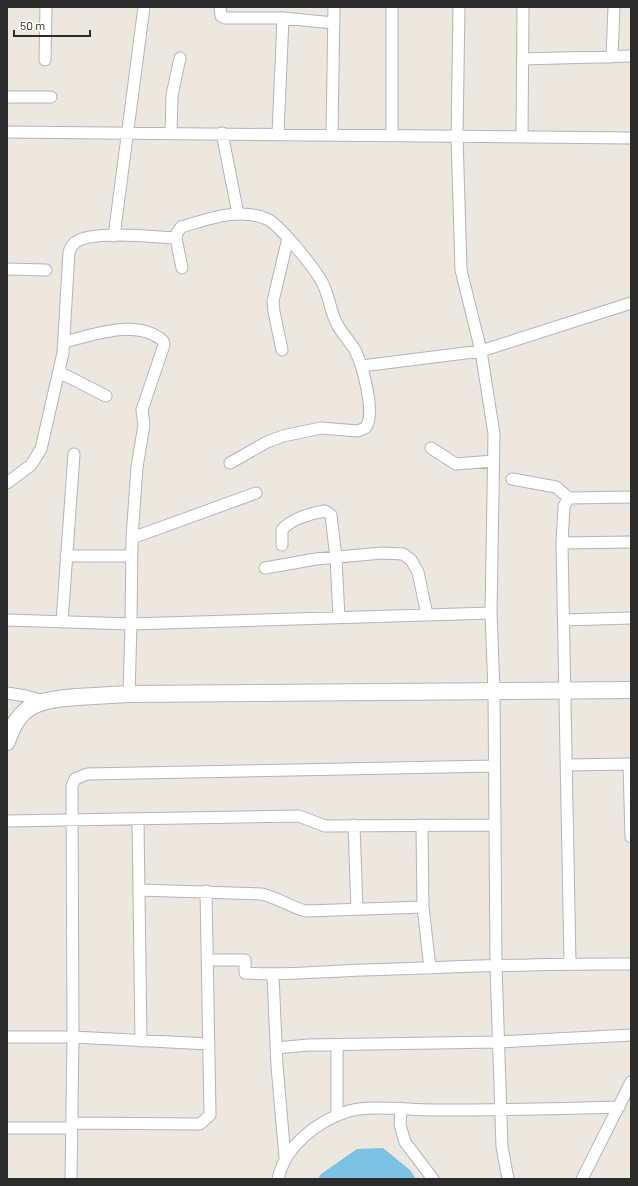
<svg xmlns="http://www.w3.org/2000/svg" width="638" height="1186" viewBox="0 0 638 1186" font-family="Barlow,sans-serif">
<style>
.water{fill:#7bc2e4}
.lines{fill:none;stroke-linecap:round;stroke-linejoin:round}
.street-casing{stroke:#b2b4bd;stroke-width:13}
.secondary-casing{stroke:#b2b4bd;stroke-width:18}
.street{stroke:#fff;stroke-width:11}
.secondary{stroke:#fff;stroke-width:16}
</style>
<rect width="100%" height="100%" fill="#ece7df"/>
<path class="water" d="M383 1148 410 1170 416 1179H318L321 1174 357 1149Z"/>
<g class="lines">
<defs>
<path id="street" d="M220 7 221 16 225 18H283L334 23
M392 7V135
M459 7 457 136 461 270 481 351 494 434 491 613 494 691 496 966 502 1147 508 1179
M612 57 614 7
M523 59 631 56
M45 60 46 7
M7 97H51
M7 132 631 138
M171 133 172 95 180 58
M222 133 238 214
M278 134 283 18
M332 135 334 7
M522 137 523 7
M114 236 144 7
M182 268 176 238 177 233 181 227C209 219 238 207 267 219 280 225 315 269 322 282 329 295 330 310 336 322 341 333 349 340 355 350 362 364 377 416 365 428L358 431 321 428 283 436 267 442 230 463
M7 269 46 270
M282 350 274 312 273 301 288 238
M362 366 481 351 631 303
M59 372 106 396
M431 448 456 464 493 461
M512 479 556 487 569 498
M7 483 31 465 41 449 63 353 69 252C71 248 72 244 76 242 93 230 155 237 176 238
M132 538 256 493
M562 543 564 506 569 498 631 497
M282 545V530C290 519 312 513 325 511L331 515 336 558 339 618
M66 556H131
M265 568 316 559 382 553 403 554 411 560 418 572 427 615
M7 620 131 624 132 538 137 467 144 425 142 410 164 345 163 341C137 318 93 335 64 342
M564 620 631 618
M62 622 74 454
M7 693 26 696 43 701
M129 694 131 624 491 613
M629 764 631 837
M567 765 631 764
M138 820 141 1041
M7 821 299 816 325 826 495 825
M354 825 357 909
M422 825 423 907 430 968
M139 890 261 894C277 897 290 907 306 911L423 907
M208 960H245V973C284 976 324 971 363 970 453 967 542 963 631 964
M570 963 562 543 631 542
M273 975 277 1066 285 1157
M7 1037H73L209 1044
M276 1048 308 1045 498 1042 631 1035
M401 1110 400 1125 405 1142 433 1179
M337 1115V1045
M72 1123 200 1124 210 1115 206 891
M7 1128H71
M71 1179 73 1037 72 786 75 779 87 774 494 766
M278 1179C285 1146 317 1121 349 1111 372 1105 408 1110 433 1110 495 1110 557 1109 619 1107
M582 1179 631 1082"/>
<path id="secondary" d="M7 742C19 703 40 700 77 697 94 696 111 695 129 694L631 690"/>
</defs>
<use href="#street" class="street-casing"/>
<use href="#secondary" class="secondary-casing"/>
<use href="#street" class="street"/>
<use href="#secondary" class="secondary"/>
</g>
<rect width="638" height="1186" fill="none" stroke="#2b2b2b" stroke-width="16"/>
<path d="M14 30v6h76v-6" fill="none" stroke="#2b2b2b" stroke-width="2"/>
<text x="20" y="30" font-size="12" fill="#2b2b2b" stroke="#ffffff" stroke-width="3" paint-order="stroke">50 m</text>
</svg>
